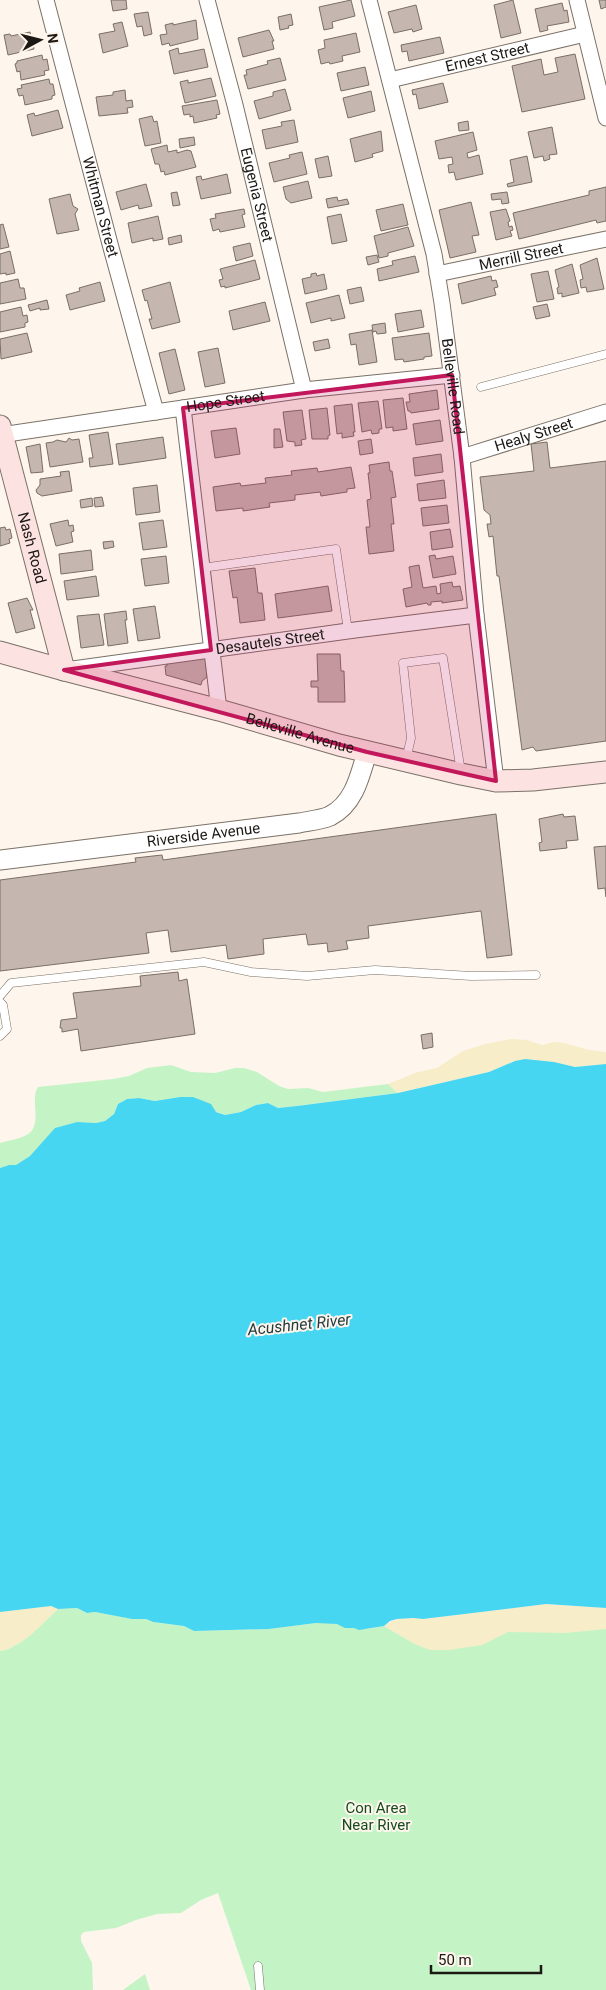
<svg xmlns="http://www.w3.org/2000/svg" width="606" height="1990" viewBox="0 0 606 1990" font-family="Roboto,sans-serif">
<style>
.green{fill:#c4f4c6}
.sand{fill:#f7edc8}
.water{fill:#46d6f2}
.building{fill:#c5b7af;stroke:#7a6e67}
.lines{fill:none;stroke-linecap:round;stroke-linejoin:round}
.service-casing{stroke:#7a7167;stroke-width:9}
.minor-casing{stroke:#7a7167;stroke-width:17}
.tertiary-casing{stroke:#7a7167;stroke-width:21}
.secondary-casing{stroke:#7a7167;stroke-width:23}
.service{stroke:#fff;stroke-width:8}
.minor{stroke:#fff;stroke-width:15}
.tertiary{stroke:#fff;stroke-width:19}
.secondary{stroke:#fce2e1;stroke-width:21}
.marked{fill:#c2185b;fill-opacity:0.2;stroke:#c2185b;stroke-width:4;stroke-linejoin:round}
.labels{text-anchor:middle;stroke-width:4;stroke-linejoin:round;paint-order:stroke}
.street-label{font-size:15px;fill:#1c1814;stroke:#fef5ec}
.park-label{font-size:15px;fill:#154b1e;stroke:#fef5ec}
.water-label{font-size:16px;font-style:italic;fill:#253d42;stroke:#fef5ec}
</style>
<rect width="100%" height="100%" fill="#fef5ec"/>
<path class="green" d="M171 1065 191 1072 215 1073 235 1068H244L257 1072 279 1086 288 1089 308 1088 323 1092 388 1084 398 1093 297 1106 278 1108 268 1103 256 1105 241 1112 225 1115 180 1097 155 1101 139 1098 127 1099 118 1104 114 1114 105 1121 96 1123 77 1122 56 1128 30 1156 16 1165H9L0 1168V1143C28 1136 38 1137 35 1106 35 1098 34 1094 38 1087L113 1079 129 1076 147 1068Z
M77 1608 87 1613 95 1612 133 1619H146L153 1622 184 1626 194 1631 269 1629 324 1622 367 1629 384 1626 417 1645 512 1628H606V1990H251L218 1893 201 1900 181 1913 157 1914 136 1920 116 1928 84 1932 81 1935V1941L92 1963 93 1990H0V1651L8 1649 21 1642 58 1609Z
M145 1974 150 1990H123Z"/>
<path class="sand" d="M511 1039 527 1040 542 1045 554 1042 564 1043 589 1050 606 1052V1064L575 1067 554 1062 525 1060 515 1061 489 1072 398 1093 388 1084 418 1072 437 1068 463 1051 485 1044Z
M546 1604 606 1608V1629L565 1633 508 1632 482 1645 449 1650H430L417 1645 384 1626C395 1617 410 1617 423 1619Z
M51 1606 58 1609C41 1625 24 1646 0 1651V1612Z"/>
<path class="water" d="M525 1059 554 1062 575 1067 606 1064V1608L546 1604 423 1619 413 1618 397 1619 390 1621 384 1626 359 1630 354 1628H345L337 1624 316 1623 269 1629 194 1631 184 1626 153 1622 146 1619H132L95 1612 87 1613 77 1608 58 1609 51 1606 0 1612V1168L9 1165H16L30 1156 55 1128 77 1122 96 1123 105 1121 114 1114 118 1104 127 1099 139 1098 155 1101 180 1097H193L211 1104 216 1112 225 1115 241 1112 256 1105 268 1103 278 1108 297 1106 398 1093 489 1072 515 1061Z"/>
<path class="building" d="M111 0H126L127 9 113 11Z
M351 0 355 16 332 22 333 28 324 30 319 7Z
M513 0 521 33 501 38 494 5Z
M599 0H606V7L601 9Z
M562 3 564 11 567 10 569 22 547 26 548 30 540 32 535 9Z
M416 5 422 29 413 32 412 29 394 33 388 12Z
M148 12 152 34 144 36 142 26 137 27 134 14Z
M291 14 293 25 288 26 289 28 280 30 278 17Z
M196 20 198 39 170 46 169 43 162 45 160 35 167 34 165 25 173 23V25Z
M122 22 128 46 103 53 99 34 115 31 113 24Z
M269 30 274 41H272L274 49 243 57 238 38Z
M30 32 31 38 35 37 36 42 33 43 34 49 8 55 4 35 10 34 11 36Z
M356 33 360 52 342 56 343 61 330 64 329 62 321 64 318 50 325 48 324 40Z
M440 37 444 53 409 61 407 51 402 52 401 45Z
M178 48 179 54 204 49 208 67 174 74 169 51Z
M575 54 585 99 522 112 512 66 541 59 544 75 558 72 555 58Z
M42 55 43 60 47 59 49 70 44 71 45 75 21 80 20 71 17 72 15 64 17 63V61Z
M280 58 286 80 248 89 244 75H247L246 70 268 64 267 61Z
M365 67 369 85 341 91 337 73Z
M211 78 216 96 185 103 180 82 188 80V83Z
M49 79 50 84H53L55 95 52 96V99L25 105 23 95 19 96 17 89 22 88 21 85Z
M443 83 448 102 419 109 416 94 413 95 412 90Z
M285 89 291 110 259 119 254 101 273 96V92Z
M125 90 126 101 132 100 133 107 127 108 128 113 99 116 96 97 113 95V92Z
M371 91 375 111 348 118 343 98Z
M217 100 220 114 216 115 217 118 194 123 193 116 190 117V114L184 115 182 106Z
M58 110 63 128 32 136 27 115 34 113 35 116Z
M152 116 154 122 157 121 161 143 145 146 139 119Z
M294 120 298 142 266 149 262 130 282 126 281 122Z
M468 121 469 130 459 131 458 123Z
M552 127 557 154 549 155 550 159 544 161 543 156 534 158 528 132Z
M381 131 383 151 372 154 373 157 355 162 350 139Z
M473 132 477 150 467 153 468 158 479 155 483 174 456 180 454 172 449 173 448 165 453 164 452 157 439 159 435 141Z
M194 137 195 145 180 148 179 139Z
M167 145 168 152 177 150V153L187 150 191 151 196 167 165 175 164 171 161 172 159 164H155L151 149Z
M302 152 307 174 274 182 269 163 290 158 289 155Z
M328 156 332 176 319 178 315 159Z
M527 156 532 182 508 187 507 184 514 182 510 160Z
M227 174 231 193 201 199 196 177 201 176 202 180Z
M308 181 312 198 291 203 286 199 283 187Z
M146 184 152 206 139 209 138 205 121 210 116 192Z
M606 187V221L597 223 596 220 519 239 513 213 589 195V191Z
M177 192 180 205 173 206 171 193Z
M507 192 509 203 502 204 501 199 492 200 491 194Z
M70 194 73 206 78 209 75 214 79 230 57 234 49 199Z
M337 197 338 201 347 199 349 204 328 208 326 199Z
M471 202 479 235 472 236 476 252 450 258 439 210Z
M403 204 408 225 381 231 376 210Z
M244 209 245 214 242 215 245 227 220 232 219 229 213 231 210 219 216 218 215 214Z
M506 209 510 221 508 222 509 227 512 226 513 230 510 231 512 236 496 240 490 212Z
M341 214 347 241 332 244 327 217Z
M158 216 163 239 153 241V238L132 243 128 223Z
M3 224 9 247 0 249V225Z
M408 227 414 246 388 253V256L379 258 374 236Z
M181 235 182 242 169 245 168 238Z
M250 243 253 256 236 261 233 247Z
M10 251 15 273 6 275V273L0 274V254Z
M377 255 379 262 368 265 366 257Z
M415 256 419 272 379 281 377 269 393 265 392 261Z
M597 258 604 289 587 292 586 287 581 288 580 280 583 279 580 265Z
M255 260 260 279 225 288V286L221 287 219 280 223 279 220 269Z
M572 264 579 293 562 297V293L558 294 557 288 559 287 555 270Z
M548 271 554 299 537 302 531 274Z
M316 273 317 276 324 274 327 289 305 294 302 279 311 277V274Z
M491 276 492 281 496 280 498 287 494 288 496 295 462 304 458 284Z
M18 279 20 288H24L26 299 0 304V283Z
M100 282 105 301 70 310 66 295 80 291 79 288Z
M170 282 180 322 152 329 149 319H152L147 300 145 301 142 290Z
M361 287 364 301 350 304 347 290Z
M339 295 345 318 331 321V318L311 323 306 303Z
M47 300 49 309 40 310V308L30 311 28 305Z
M265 302 270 321 233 330 229 311Z
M547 304 550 316 536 319 533 307Z
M21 307 23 316 27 315 28 322 25 323V327L0 332V312Z
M421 310 424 327 398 332 395 314Z
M385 323 386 333 377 334 376 331 373 332 372 325Z
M372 330 377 362 359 365 356 344 351 345 349 334Z
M27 333 32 352 1 359 0 339Z
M429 333 432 356 424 357V359L404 362 403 359 395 360 392 338Z
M328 339 330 348 315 351 313 342Z
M218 348 225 383 205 387 198 352Z
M175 349 185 390 169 394 159 353Z
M437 390 439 409 411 413 410 411H408L406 402H410L409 394Z
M403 398 407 429 393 431V427L386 428 383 400Z
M378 401 382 429H379V433L372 434 371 430 362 432 358 403Z
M352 404 355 432H353L354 436 342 438V433L337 434 334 406Z
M327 408 330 435 328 436V439H312L309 410Z
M302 410 306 439 301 440 302 445 295 446V442L287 441 283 412Z
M440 420 443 441 416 445 413 424Z
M236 428 240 454 215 458 211 431Z
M274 429H280L283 447 274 448Z
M108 432 113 464 90 467 89 458H93L89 435Z
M163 437 166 458 119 465 116 444Z
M69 438 72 440 79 439 83 462 50 467 46 443 53 442 57 440 66 442Z
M371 439 373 453 360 455 358 441Z
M547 442 550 468 606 461V741L536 751 533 747 522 750 499 576H497L493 536 489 537 487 524H491L490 515 484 510 480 477 534 471 531 444Z
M40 444 43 472 31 473 26 447Z
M441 454 443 472 415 476 413 458Z
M389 462 390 471H392L396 497 391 498 394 524H391L394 551 369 554 366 527H370L367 500 371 499 368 473H370L369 465Z
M351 467 355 488 347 489V492L321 496 320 492 295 495V500L269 503 270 507 243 511V508L216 511 213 487 240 483 241 486 266 483 265 478 292 475 291 471 317 468 318 472Z
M69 471 72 491 42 496 37 493 36 490 40 485V479L61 476 60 472Z
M444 480 446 498 419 501 417 484Z
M157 485 160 512 136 515 133 488Z
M102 497 104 506 95 507 94 498Z
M92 498 93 506 81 508 80 500Z
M447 505 449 523 423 526 421 508Z
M68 520 69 526 73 525 74 531 71 532 73 542 56 546 50 524Z
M163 520 167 547 143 550 139 523Z
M5 527 6 530 10 529 12 538 9 539 10 543 0 546V528Z
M450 529 453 547 432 550 430 532Z
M113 541 114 547 104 549 103 542Z
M91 550 93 570 61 574 59 554Z
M435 555 436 559 453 556 456 574 433 578 429 556Z
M166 556 169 583 145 586 141 559Z
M419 565 423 588 436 586 437 594 441 593 440 584 452 582 453 587 460 586 463 600 442 603V601L431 602V605H428L427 603 406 607 403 589 412 587 409 567Z
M255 568 258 593H262L265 620 240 623 237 597 233 598 229 571Z
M96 576 99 596 67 600 64 581Z
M328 586 332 611 278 618 275 594Z
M27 598 33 610H30L35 628 16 633 8 603Z
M155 606 160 638 138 641 133 609Z
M126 611 127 620H125L128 643 108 646 104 614Z
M99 614 104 645 81 648 77 616Z
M205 654 207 677 202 681 201 685 166 675 165 666H167V663Z
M317 654H340L341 671H344L345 702H318V687H311V681H318Z
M496 814 512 955 487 958 481 911 368 926 369 938 346 941 348 949 328 952 327 943 308 945 306 934 263 939 264 954 228 959 226 945 171 952 168 930 146 933 149 953 0 971V880L136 862 135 858 162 855 163 860Z
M563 814 564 817 575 816 578 840 566 841 567 848 540 851 539 843 542 842 539 819Z
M606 846V897L605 888 598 889 594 847Z
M178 972 179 981 187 979 195 1034 81 1051 78 1029 62 1032V1028H60L61 1020 77 1018 73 993 141 986 140 976Z
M432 1033 433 1047 423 1049 421 1035Z"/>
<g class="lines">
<defs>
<path id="service" d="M481 387 606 354
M202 568 336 549 348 631
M406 760 411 738 403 663 443 658 461 772
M0 996 11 983 204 962 251 972 307 976 375 970 471 976 536 975
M0 1002 3 1005 7 1029 0 1036
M258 1966 260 1990"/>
<g id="minor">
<path id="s1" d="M46 0 110 244 156 412"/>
<path id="s2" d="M207 0 235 105 304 390"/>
<path id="s3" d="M369 0 434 254 442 303 462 457 476 615 496 781"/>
<path d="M577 0 606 118"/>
<path id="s4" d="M390 80 585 34"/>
<path id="s5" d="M437 274 606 239"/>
<path d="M183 408 219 710"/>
<path id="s6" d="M0 435 304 390 452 375"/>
<path id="s7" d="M462 457 606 412"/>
<path id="s8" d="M73 669 355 630 476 615"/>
</g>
<g id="tertiary">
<path id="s9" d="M0 860 299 823C309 821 321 820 330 816 354 804 360 776 367 752"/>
</g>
<g id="secondary">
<path id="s10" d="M0 426 64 670"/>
<path id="s11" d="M0 652 64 670 219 710 339 745 461 774 496 781 533 780 606 772"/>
</g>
</defs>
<use href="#service" class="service-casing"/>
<use href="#minor" class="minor-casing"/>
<use href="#tertiary" class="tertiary-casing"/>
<use href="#secondary" class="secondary-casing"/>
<use href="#service" class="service"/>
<use href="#minor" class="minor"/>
<use href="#tertiary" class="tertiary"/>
<use href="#secondary" class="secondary"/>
</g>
<path class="marked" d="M452 375 496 781 367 752 64 670 211 650 183 408Z"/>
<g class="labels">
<g class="street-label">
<text dy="5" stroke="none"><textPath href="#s4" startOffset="100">Ernest Street</textPath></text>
<text dy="5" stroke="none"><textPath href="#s2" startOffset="201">Eugenia Street</textPath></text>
<text dy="5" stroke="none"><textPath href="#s1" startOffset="214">Whitman Street</textPath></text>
<text dy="5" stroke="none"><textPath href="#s5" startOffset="86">Merrill Street</textPath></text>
<text dy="5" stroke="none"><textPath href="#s3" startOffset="396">Belleville Road</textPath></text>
<text dy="5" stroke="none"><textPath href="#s6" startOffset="228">Hope Street</textPath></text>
<text dy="5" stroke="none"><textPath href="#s7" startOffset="75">Healy Street</textPath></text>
<text dy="5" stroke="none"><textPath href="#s10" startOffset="126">Nash Road</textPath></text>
<text dy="5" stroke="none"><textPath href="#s8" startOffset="199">Desautels Street</textPath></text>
<text dy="5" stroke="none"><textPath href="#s11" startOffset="311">Belleville Avenue</textPath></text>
<text dy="5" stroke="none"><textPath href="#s9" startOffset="205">Riverside Avenue</textPath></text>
</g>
<g class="park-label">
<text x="376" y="1813">Con Area<tspan x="376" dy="17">Near River</tspan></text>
</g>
<g class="water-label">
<text transform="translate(299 1324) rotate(-6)" y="6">Acushnet River</text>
</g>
</g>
<g transform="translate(40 40) rotate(83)" stroke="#fef5ec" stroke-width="4" paint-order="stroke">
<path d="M0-4L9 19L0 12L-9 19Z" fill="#1c1814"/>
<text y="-8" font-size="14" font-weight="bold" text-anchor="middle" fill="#1c1814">N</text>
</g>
<path d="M431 1965v8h110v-8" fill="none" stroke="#1c1814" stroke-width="2.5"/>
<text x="438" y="1965" font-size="15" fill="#1c1814" stroke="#fef5ec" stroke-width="4" paint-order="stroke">50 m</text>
</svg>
